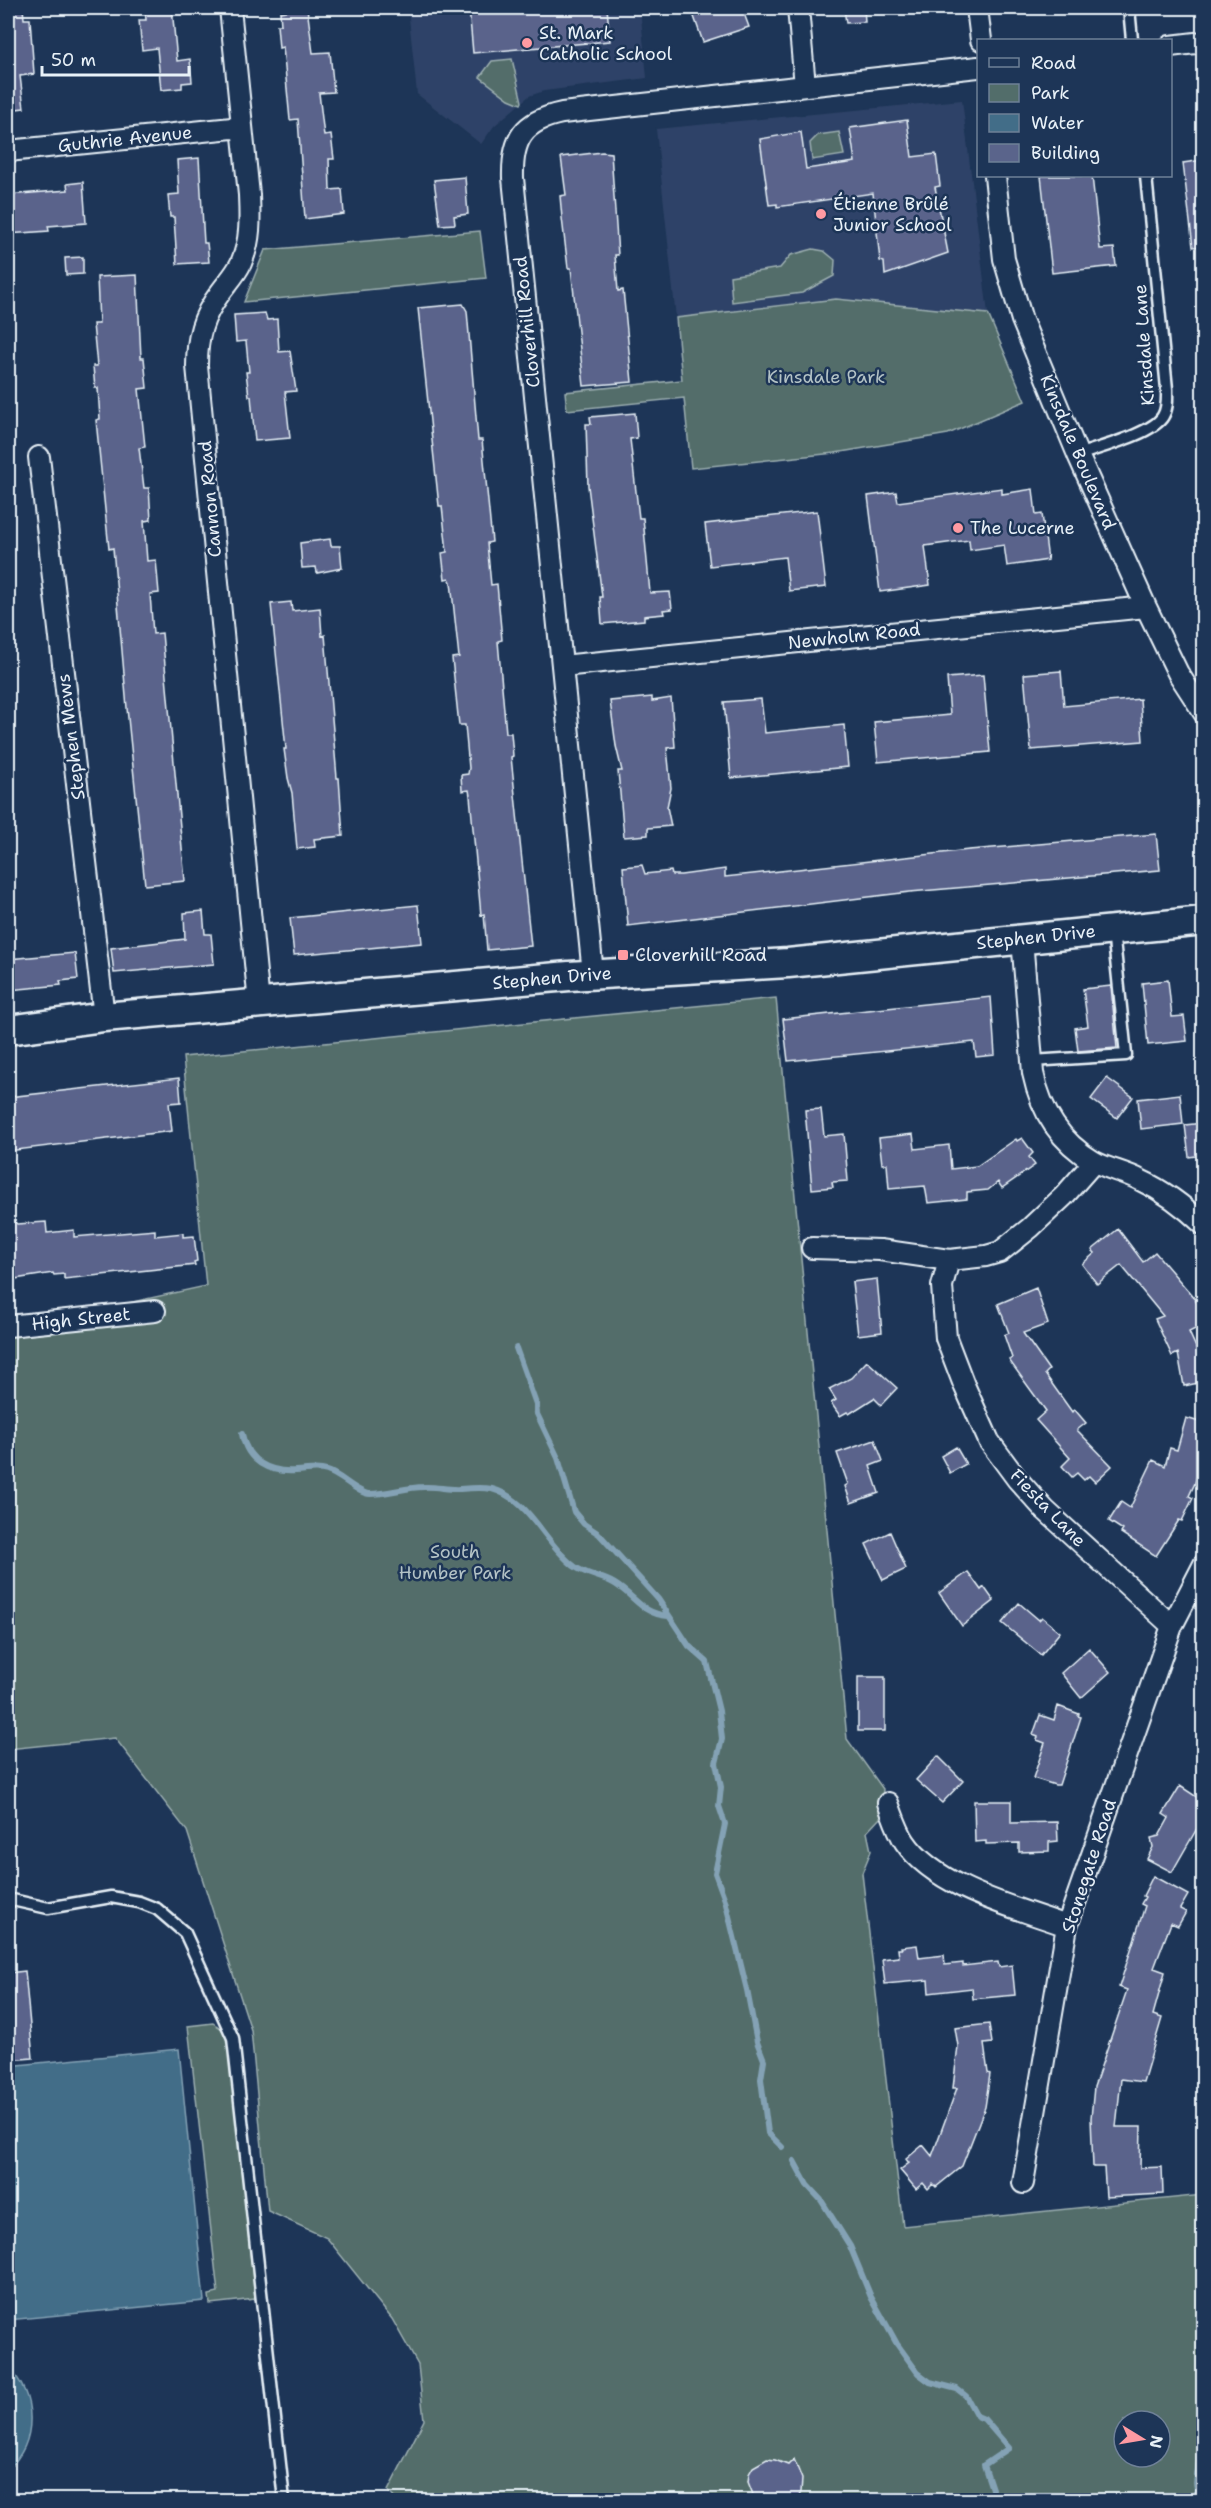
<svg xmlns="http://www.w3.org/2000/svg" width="1211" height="2508" viewBox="0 0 1211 2508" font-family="'Shantell Sans',sans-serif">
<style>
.built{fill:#2f4367}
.green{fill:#526d6a;stroke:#9dafb1;stroke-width:1.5;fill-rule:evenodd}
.water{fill:#426d88;stroke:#84a2b5;stroke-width:1.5}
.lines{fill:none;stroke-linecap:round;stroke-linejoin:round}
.stream{stroke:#84a2b5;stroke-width:6}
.building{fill:#5a648b;stroke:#e8f1f8;stroke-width:1.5}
.lane-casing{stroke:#e8f1f8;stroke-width:15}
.street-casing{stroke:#e8f1f8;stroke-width:24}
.secondary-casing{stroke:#e8f1f8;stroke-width:33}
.lane{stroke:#1d3557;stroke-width:10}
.street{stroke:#1d3557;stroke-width:20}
.secondary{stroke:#1d3557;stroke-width:28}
.poi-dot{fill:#ff9aa2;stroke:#1d3557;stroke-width:2}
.labels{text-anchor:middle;stroke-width:5;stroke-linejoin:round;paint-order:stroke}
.poi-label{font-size:18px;fill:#e8f1f8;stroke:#1d3557;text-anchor:start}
.street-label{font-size:18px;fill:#e8f1f8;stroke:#1d3557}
.park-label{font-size:18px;fill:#b4c3c6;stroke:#1d3557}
</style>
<rect width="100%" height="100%" fill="#1d3557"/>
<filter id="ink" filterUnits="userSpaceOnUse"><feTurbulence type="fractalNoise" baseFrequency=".0167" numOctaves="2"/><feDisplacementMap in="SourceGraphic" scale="12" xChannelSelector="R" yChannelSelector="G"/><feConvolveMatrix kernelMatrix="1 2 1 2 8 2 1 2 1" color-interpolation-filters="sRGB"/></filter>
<g filter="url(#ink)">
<path class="built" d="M408 8H640L647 78 544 91 529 96 494 126 481 144 417 94Z
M962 100 988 314 836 299 676 318 656 129Z"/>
<path class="green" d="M512 59 522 102 521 104 509 99 480 77 492 61Z
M839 132 844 155 812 160 810 143 818 135Z
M480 231 486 278 244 302 265 250Z
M813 249 824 251 835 260 834 276 802 293 732 302 730 276 780 268 791 255Z
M836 299 988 314 1025 401 948 434 835 453 691 468 684 398 567 410 565 392 682 380 676 318Z
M776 998 847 1739 883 1789 881 1817 867 1832 871 1851 862 1873 903 2226 1203 2195 1204 2410 1194 2483 1196 2500H396L388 2491 424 2420 418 2365 392 2319 327 2238 268 2211 251 2030 187 1831 115 1738 8 1749V1329L206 1286 183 1057ZM1124 2421H1160V2457H1124Z
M213 2023 222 2029 228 2043 255 2299 210 2304 209 2295 218 2293 188 2026Z"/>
<path class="water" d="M179 2049 204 2301 8 2320V2066Z
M8 2367C37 2396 38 2441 8 2469Z
M1203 2410V2500H1196L1194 2483Z"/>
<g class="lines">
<path class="stream" d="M516 1348 536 1404 537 1414 558 1458 574 1512 584 1524 599 1534 658 1599 689 1646 707 1662 719 1711 722 1739 716 1763 721 1787 719 1806 725 1824 715 1873 725 1900 747 1990 757 2042 764 2060 761 2079 768 2133 782 2147
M242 1434C247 1461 268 1473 296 1471 307 1471 315 1467 327 1471 340 1474 358 1494 370 1494 388 1494 406 1487 424 1487 436 1486 448 1490 460 1489 471 1488 482 1487 492 1489 530 1499 544 1543 574 1566 585 1575 603 1576 615 1584 636 1597 642 1614 668 1616
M794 2161 807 2185 821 2200 850 2246 871 2297 897 2344 918 2373 930 2382 957 2389 966 2396 977 2416 984 2419 1009 2448 984 2465 992 2489V2500"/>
</g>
<path class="building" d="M8 8H23L24 19H30L34 74 20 76 24 108 8 110Z
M145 8H172L177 61 190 59 192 82 182 83V88L161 90 157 48 142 50 139 20H146Z
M286 8H307L313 53 330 52 334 92 319 93 324 136 331 135 334 159H329L330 190 342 189 344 214 305 219 298 119 290 120 283 47 279 48 277 25H281L280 12 287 11Z
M469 8H607L610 41 473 53Z
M691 8H742L749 27 703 42Z
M844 8H864L865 22 846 23Z
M907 120 912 157 936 154 940 186 935 187 948 253 885 275 884 262 880 261 873 193 777 207V204L769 205 760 139 801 132 806 169 855 162 850 128Z
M602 152 611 153 618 255H615L618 291 623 290 632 382 584 386 571 268H568L562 218 560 196 566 195 561 157Z
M199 158 204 243H207L209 262 177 264 174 217H170L168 195 179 194 177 160Z
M1203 160V246L1193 247 1183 163Z
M1041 176H1092L1100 249 1114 248 1116 266 1052 273Z
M465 177 468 214 454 216 455 224 440 225 434 180Z
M83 182 86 223 48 226 49 231 8 234V195L68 190 67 184Z
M83 257V274L66 275 65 258Z
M137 275 141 358H144L147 388 139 389 145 447 139 448 144 488H149L151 520 144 521 147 561 156 560 159 593 150 594 153 634 162 633 185 881 145 885 127 708 113 548 109 549 96 420 100 419 98 388H95L93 366H97L93 324H99L97 277Z
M463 304 467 311 478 440H482L492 542 487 543 491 585 497 584 502 640 498 641 506 733H511L513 756 511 757 531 946 487 950 484 914 481 915 470 796 469 790 462 791 461 775 468 774 469 768 465 725H459L452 658 459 657 451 582 449 578 445 579 442 553 447 552 442 506H439L418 308Z
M265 313 267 320 277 319 279 352 290 351 296 391 285 392 290 438 255 441 251 396H249L246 372H249L246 341 236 342 234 315Z
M635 413 637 438 630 439 639 518H643L650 593 670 592 672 609 663 610 664 614 644 616V620L602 624 600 597H602L588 486 586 424H591L590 417Z
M1002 488V494L1033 489 1036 515 1042 514 1048 560 1007 566 1004 545 970 550 969 540 925 546 930 585 880 592 868 496 896 492 898 502Z
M817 511 826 587 789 591 785 557 710 566 705 524Z
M330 539 331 546H340L342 568 317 573 316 567 302 568 300 543Z
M291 602 292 611 320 608 322 636 325 635 337 778H339L343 836 314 839 315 847 297 849 292 793 288 778 284 749H286L271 604Z
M1061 671 1064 706 1140 699 1143 741 1031 750 1024 674Z
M983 675 990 752 878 762 874 722 950 715 947 678Z
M652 697V701L671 698 675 747 667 748 671 788 667 807 671 826 648 828V835L624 837 618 771H622L616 746 610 701Z
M761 699 765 733 844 725 848 767 731 778 724 702Z
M1156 834 1160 870 910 892 628 926 623 867 642 865 645 874 671 871 672 875H681L725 869V877L969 850Z
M418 905 422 943 294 955 290 918Z
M203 911 205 934H211L214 964 114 973 111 948 185 939 184 913Z
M75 953 78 979 60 981 61 985 9 990 8 959Z
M1168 980 1172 1017 1184 1016 1187 1041 1148 1045 1142 983Z
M1111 986 1117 1048 1078 1051 1075 1028 1088 1026 1083 989Z
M991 997 995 1055 976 1057 974 1042 788 1061 783 1019Z
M179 1078 181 1102 169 1103 172 1131 8 1151V1097Z
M1107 1078 1133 1097 1117 1118 1091 1099Z
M1180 1094 1183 1124 1141 1129 1138 1099Z
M821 1109 824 1136 844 1134 848 1181 832 1182 833 1187 812 1189 805 1110Z
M1203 1123V1155L1189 1157 1185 1125Z
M913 1134 915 1149 949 1145 951 1169 977 1166 1016 1139 1017 1141 1022 1138 1033 1153 1029 1157 1035 1165 1002 1188 998 1182 988 1190 967 1192V1199L928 1203 925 1186 889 1189 887 1164H882L879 1138Z
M8 1216 17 1224 46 1222 47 1233 74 1230V1237L155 1230V1236L183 1233V1237L194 1236 197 1261 194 1262 195 1265 64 1279V1274L54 1275 53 1273 8 1280Z
M1118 1229 1143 1262 1155 1252 1195 1299 1203 1318V1325L1189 1332 1203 1363V1382L1184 1386 1178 1353 1172 1356 1155 1319 1163 1316 1121 1265 1097 1284 1082 1264 1095 1253 1092 1250Z
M877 1279 882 1332 858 1335 852 1282Z
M1036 1288 1048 1324 1023 1333 1049 1370 1045 1374 1072 1412 1075 1410 1086 1423 1077 1430 1112 1466 1095 1482 1089 1476 1084 1480 1077 1473 1072 1477 1062 1466 1070 1458 1036 1420 1046 1411 1009 1360 1012 1358 1004 1335 1009 1333 998 1304Z
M867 1361 897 1388 881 1405 874 1398 849 1414 847 1412 840 1416 831 1403 836 1400 829 1389 851 1378Z
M1186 1418 1203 1423V1452L1195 1483 1189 1496 1193 1498 1182 1521 1179 1520 1156 1556 1121 1533 1123 1530 1109 1521 1121 1502 1130 1508 1153 1460 1165 1466 1170 1448 1177 1450Z
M875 1440 883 1461 870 1466 879 1493 851 1503 845 1486 848 1484 837 1453Z
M956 1447 966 1464 950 1473 941 1456Z
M890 1532 906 1569 883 1580 866 1544Z
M968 1572 981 1590 984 1587 994 1601 962 1626 939 1593Z
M1019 1603 1039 1620 1042 1617 1060 1632 1041 1655 1002 1623Z
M1089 1648 1110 1672 1081 1698 1061 1673Z
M858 1677H885V1731H858Z
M1058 1706 1079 1714 1078 1716 1081 1717 1059 1785H1055L1033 1778 1045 1743 1037 1740 1038 1737 1033 1735 1040 1715 1054 1720Z
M938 1756 963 1781 942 1803 916 1780Z
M1180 1786 1203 1801 1201 1811 1203 1818 1172 1872 1147 1859 1153 1847 1151 1838 1159 1836 1169 1818 1163 1814Z
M974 1801H1011V1823L1057 1822 1058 1841 1049 1842V1851L1019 1852V1843L986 1844V1841L975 1842Z
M1153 1876 1188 1895 1180 1909 1186 1912 1178 1926 1171 1923 1154 1968 1165 1972 1153 2015 1162 2018 1143 2082 1121 2079 1116 2127H1141L1140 2168 1162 2167 1163 2194 1106 2197 1104 2167H1093L1091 2118 1094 2087 1127 1990 1119 1987 1145 1906 1141 1904 1145 1897 1143 1896Z
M917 1945 919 1958 944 1955 945 1965 963 1963V1966L998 1962 999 1967 1012 1965 1015 1995 973 1999 972 1988 929 1993 928 1980 885 1984 882 1959 899 1957 898 1949H902L901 1947Z
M25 1971 33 2058 8 2060V1973Z
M989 2024 992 2043 984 2044 988 2073 990 2074 985 2107 962 2166 936 2187 933 2184 928 2189 923 2183 916 2189 900 2170 909 2163 906 2159 923 2145 932 2156 957 2088H953L958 2046 955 2028Z
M767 2459 775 2460 788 2465 794 2459 802 2479 801 2492 797 2500H792L788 2497 781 2500H759L754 2497 748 2482 749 2474 753 2467Z"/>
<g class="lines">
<defs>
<path id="lane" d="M1129 8 1132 40
M1078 455C1097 448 1153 434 1163 416 1168 408 1167 398 1167 389L1146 176
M1032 1061 1126 1055 1113 931
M8 1899 48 1908 111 1897 139 1902 157 1909 185 1933 233 2038 284 2500"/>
<path id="street" d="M230 8 249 195C250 218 251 241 241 263 236 274 227 283 220 293 202 317 197 337 197 366L259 1004
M798 8 805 86
M977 8 981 40
M1170 46 1204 42
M8 151 242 127
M995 176 1004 259 1022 320 1078 455 1146 607 1178 673 1204 713
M39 457 104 1017
M562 666 1146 607
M1022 939 1033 1073C1041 1111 1059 1141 1093 1161 1107 1169 1125 1172 1140 1180 1164 1191 1185 1207 1204 1225
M593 974 513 178C512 139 523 121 562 113L978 67
M812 1248 880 1250 949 1260 986 1256 1000 1252 1030 1228 1064 1196 1094 1162
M949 1260 942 1286 946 1338 964 1385 989 1441 1017 1479 1045 1510 1172 1626
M8 1326 155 1311
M888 1803C893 1816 897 1830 905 1842 936 1888 1017 1908 1067 1926
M1023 2183 1067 1926 1172 1626 1204 1564"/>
<path id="secondary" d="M8 1030 104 1017 569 976 788 963 1204 921"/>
</defs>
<use href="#lane" class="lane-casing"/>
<use href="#street" class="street-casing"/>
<use href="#secondary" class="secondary-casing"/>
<use href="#lane" class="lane"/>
<use href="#street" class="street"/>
<use href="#secondary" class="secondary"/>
</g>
</g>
<g class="poi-dot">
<circle cx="527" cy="43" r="6"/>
<circle cx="821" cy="214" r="6"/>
<circle cx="958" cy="528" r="6"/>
<rect x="617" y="949" width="12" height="12" rx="3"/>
</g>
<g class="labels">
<g class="poi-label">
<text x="539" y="39">St. Mark<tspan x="539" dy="21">Catholic School</tspan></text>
<text x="833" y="210">Étienne Brûlé<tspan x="833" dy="21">Junior School</tspan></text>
<text x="970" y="534">The Lucerne</text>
<text x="635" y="961">Cloverhill Road</text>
</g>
<g class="street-label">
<text transform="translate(125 139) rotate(-6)" y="6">Guthrie Avenue</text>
<text transform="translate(527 322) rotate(-96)" y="6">Cloverhill Road</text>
<text transform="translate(1144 345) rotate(-94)" y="6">Kinsdale Lane</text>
<text transform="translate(1078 452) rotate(67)" y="6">Kinsdale Boulevard</text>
<text transform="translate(210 499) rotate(-95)" y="6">Cannon Road</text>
<text transform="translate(854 636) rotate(-6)" y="6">Newholm Road</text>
<text transform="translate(71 737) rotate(-97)" y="6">Stephen Mews</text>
<text transform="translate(1036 937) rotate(-6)" y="6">Stephen Drive</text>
<text transform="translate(552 978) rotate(-5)" y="6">Stephen Drive</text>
<text transform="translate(81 1319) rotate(-6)" y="6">High Street</text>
<text transform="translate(1048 1508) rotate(46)" y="6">Fiesta Lane</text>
<text transform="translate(1089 1866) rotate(-72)" y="6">Stonegate Road</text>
</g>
<g class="park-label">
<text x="826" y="383">Kinsdale Park</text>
<text x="455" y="1558">South<tspan x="455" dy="21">Humber Park</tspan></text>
</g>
</g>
<rect width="1211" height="2508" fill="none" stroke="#1d3557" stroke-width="30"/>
<rect x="15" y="15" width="1181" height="2478" fill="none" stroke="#e8f1f8" stroke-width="2" filter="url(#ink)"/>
<rect x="977" y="39" width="195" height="138" fill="#1d3557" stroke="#6e8097" stroke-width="1.5"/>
<rect x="989" y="58" width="30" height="9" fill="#1d3557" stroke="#6e8097" stroke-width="1.5"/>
<text x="1031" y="69" font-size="18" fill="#e8f1f8">Road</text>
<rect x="989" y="84" width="30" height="18" fill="#526d6a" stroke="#6e8097" stroke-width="1.5"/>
<text x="1031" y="99" font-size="18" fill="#e8f1f8">Park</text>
<rect x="989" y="114" width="30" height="18" fill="#426d88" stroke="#6e8097" stroke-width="1.5"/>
<text x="1031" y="129" font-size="18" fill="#e8f1f8">Water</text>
<rect x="989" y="144" width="30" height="18" fill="#5a648b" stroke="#6e8097" stroke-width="1.5"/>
<text x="1031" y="159" font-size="18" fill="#e8f1f8">Building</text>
<g transform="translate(1142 2439) rotate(101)"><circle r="28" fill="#1d3557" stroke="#6e8097" stroke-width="1.5"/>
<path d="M0-4.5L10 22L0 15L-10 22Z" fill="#ff9aa2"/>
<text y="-9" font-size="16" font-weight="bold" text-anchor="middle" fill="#e8f1f8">N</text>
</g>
<path d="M42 66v9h147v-9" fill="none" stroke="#e8f1f8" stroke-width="3"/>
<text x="51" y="66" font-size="18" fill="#e8f1f8" stroke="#1d3557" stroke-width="4.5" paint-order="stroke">50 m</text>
</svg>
